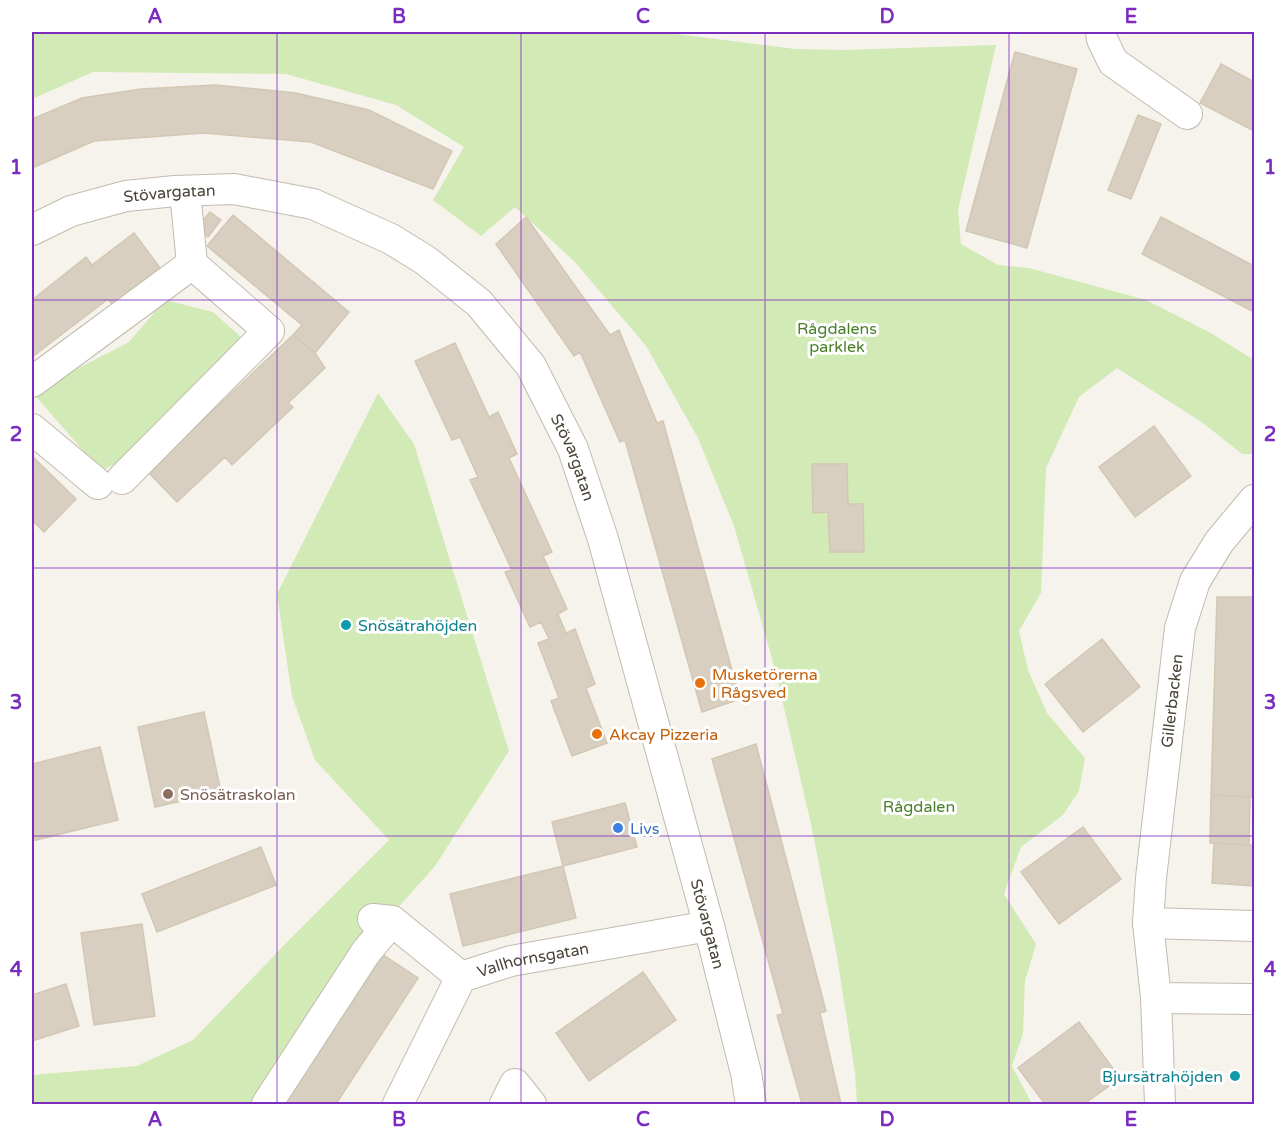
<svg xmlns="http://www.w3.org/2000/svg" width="1286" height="1136" viewBox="0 0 1286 1136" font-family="'Varela Round',sans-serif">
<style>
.green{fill:#d2eab5}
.building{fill:#d8cfc1;stroke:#d3c7b4;stroke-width:1.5}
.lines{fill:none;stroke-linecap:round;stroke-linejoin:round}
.minor-casing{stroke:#c2bbae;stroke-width:32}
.minor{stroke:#fff;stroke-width:30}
.grid{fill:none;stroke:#7b2cbf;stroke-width:1.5;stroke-opacity:0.55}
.culture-dot{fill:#0f9aa8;stroke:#fff;stroke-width:2}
.food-dot{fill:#e8710a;stroke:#fff;stroke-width:2}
.education-dot{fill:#8d6e63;stroke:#fff;stroke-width:2}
.shop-dot{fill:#3f7fe0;stroke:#fff;stroke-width:2}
.labels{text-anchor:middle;stroke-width:6;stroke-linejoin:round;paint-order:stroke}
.street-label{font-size:16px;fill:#4b4439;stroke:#fff}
.park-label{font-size:16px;fill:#4a7f2a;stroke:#fff}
.culture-label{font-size:16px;fill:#0d838f;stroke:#fff;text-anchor:start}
.food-label{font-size:16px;fill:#c56008;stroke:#fff;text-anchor:start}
.education-label{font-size:16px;fill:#785e54;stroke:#fff;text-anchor:start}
.shop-label{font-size:16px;fill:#366cbe;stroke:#fff;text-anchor:start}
.neatline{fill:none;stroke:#7b2cbf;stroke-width:2}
.grid-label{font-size:20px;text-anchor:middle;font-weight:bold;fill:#7b2cbf}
</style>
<rect width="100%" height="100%" fill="#f6f3ec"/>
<path class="green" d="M32 32H660L795 49 844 50 996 45 958 210 961 244 998 265 1029 268 1146 300 1209 332 1254 360V454H1242L1203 423 1117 368 1079 397 1046 468 1041 593 1019 631 1028 670 1047 713 1085 758 1079 791 1063 815 1021 847 1004 894 1036 944 1025 981 1023 1034 1012 1066 1032 1104H857L855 1073 837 956 811 824 775 669 734 526 698 438 646 346 575 262 515 207 481 236 433 200 464 147 396 105 286 74 93 72 32 99Z
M165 300 213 312 242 338 130 456 105 469 86 454 32 392 129 342Z
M378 393 414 444 509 751 435 866 372 937 255 1104H32V1075L137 1066 193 1040 289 940 389 840 315 760 292 696 277 594Z"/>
<path class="building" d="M1015 52 1077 69 1027 248 966 231Z
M1221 64 1254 82V131L1200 103Z
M216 85 296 93 369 110 452 151 433 189 311 142 204 133 94 141 32 168V119L82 98 141 89Z
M1138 115 1161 124 1131 199 1108 190Z
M210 212 221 220 208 237 197 228Z
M233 215 349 312 315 353 293 335 302 325 207 246Z
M526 217 610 335 619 330 657 423 663 421 740 699 702 712 625 440 620 442 580 352 574 356 496 244Z
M1161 217 1254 266V312L1142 254Z
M134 233 164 273 116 309 108 299 32 357V300L86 257 92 265Z
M293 335 315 353 325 368 288 403 293 407 232 465 225 457 177 502 148 472Z
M455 343 489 417 498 412 517 454 509 458 552 552 543 556 567 609 558 614 566 633 575 629 595 684 586 688 607 743 572 756 551 701 559 698 538 643 549 639 541 622 530 627 505 572 512 570 470 480 478 477 460 437 452 440 415 361Z
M1154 426 1191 476 1135 517 1099 467Z
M32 456 76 499 44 532 32 520Z
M812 464H847L848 504H863L864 552H830L828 512 813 513Z
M1217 597H1254V797L1211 795Z
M1102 639 1140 687 1083 732 1045 684Z
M204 712 221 792 155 807 138 727Z
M756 744 826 1011 820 1013 841 1104H802L777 1015 783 1014 712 759Z
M100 747 118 820 32 841V764Z
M1211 795 1250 797 1249 845 1210 843Z
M625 803 637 847 563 866 552 822Z
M1083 827 1121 879 1059 924 1021 872Z
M1214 843 1254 845V886L1212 883Z
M261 847 276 885 157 932 142 894Z
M563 866 576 918 463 946 450 894Z
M142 924 155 1016 94 1025 81 933Z
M379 952 418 978 336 1104H279Z
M643 972 676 1020 589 1081 556 1033Z
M66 984 79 1026 32 1041V995Z
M1079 1022 1120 1078 1084 1104H1045L1018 1068Z"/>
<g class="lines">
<defs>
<g id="minor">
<path d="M1101 32 1102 39 1113 62 1187 114"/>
<path id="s1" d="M32 230 71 211 126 196 175 191 234 189 313 204 391 239 425 260 479 303 531 366 573 449 603 539 709 926 746 1073 751 1104"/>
<path d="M32 382 192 264 185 191"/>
<path d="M32 429 98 484"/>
<path d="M122 479 269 331 192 264"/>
<path d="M373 919 392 921 461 977"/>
<path d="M1148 923 1254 926"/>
<path d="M1156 998 1254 999"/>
<path d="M267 1104 366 952 392 921"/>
<path id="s2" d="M398 1104 461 977 511 961 709 926"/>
<path d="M505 1104 515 1084 531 1104"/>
<path id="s3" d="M1160 1104 1156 998 1148 923 1151 878 1180 628 1195 581 1219 542 1254 500"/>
</g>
</defs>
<use href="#minor" class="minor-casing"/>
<use href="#minor" class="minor"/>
</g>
<path class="grid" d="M277 32V1104M521 32V1104M765 32V1104M1009 32V1104M32 300H1254M32 568H1254M32 836H1254"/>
<g class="culture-dot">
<circle cx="346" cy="625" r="6"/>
<circle cx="1235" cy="1076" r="6"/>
</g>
<g class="food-dot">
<circle cx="700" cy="683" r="6"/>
<circle cx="597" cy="734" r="6"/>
</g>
<circle class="education-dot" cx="168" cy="794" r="6"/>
<circle class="shop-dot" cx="618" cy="828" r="6"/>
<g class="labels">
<g class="street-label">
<text dy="6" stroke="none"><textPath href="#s1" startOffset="144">Stövargatan</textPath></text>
<text dy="6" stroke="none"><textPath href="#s1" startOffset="666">Stövargatan</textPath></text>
<text dy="6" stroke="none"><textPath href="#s3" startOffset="405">Gillerbacken</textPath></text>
<text dy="6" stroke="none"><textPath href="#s1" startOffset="1152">Stövargatan</textPath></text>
<text dy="6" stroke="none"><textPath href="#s2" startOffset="216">Vallhornsgatan</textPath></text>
</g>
<g class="park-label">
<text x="837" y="334">Rågdalens<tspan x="837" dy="18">parklek</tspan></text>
<text x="919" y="812">Rågdalen</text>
</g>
<g class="culture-label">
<text x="358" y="631">Snösätrahöjden</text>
<text x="1223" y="1082" text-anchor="end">Bjursätrahöjden</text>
</g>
<g class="food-label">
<text x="712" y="680">Musketörerna<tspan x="712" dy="18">I Rågsved</tspan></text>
<text x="609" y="740">Akcay Pizzeria</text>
</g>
<g class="education-label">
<text x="180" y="800">Snösätraskolan</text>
</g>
<g class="shop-label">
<text x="630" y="834">Livs</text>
</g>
</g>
<rect width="1286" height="1136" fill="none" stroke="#ffffff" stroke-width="66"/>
<rect x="33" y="33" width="1220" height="1070" class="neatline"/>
<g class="grid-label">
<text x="155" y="23">A</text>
<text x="399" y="23">B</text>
<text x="643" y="23">C</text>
<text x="887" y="23">D</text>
<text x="1131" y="23">E</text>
<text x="16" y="174">1</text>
<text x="1270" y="174">1</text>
<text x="16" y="441">2</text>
<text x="1270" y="441">2</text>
<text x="16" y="709">3</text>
<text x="1270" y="709">3</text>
<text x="16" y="976">4</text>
<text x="1270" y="976">4</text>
<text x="155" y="1126">A</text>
<text x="399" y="1126">B</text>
<text x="643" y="1126">C</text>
<text x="887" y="1126">D</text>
<text x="1131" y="1126">E</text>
</g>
</svg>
